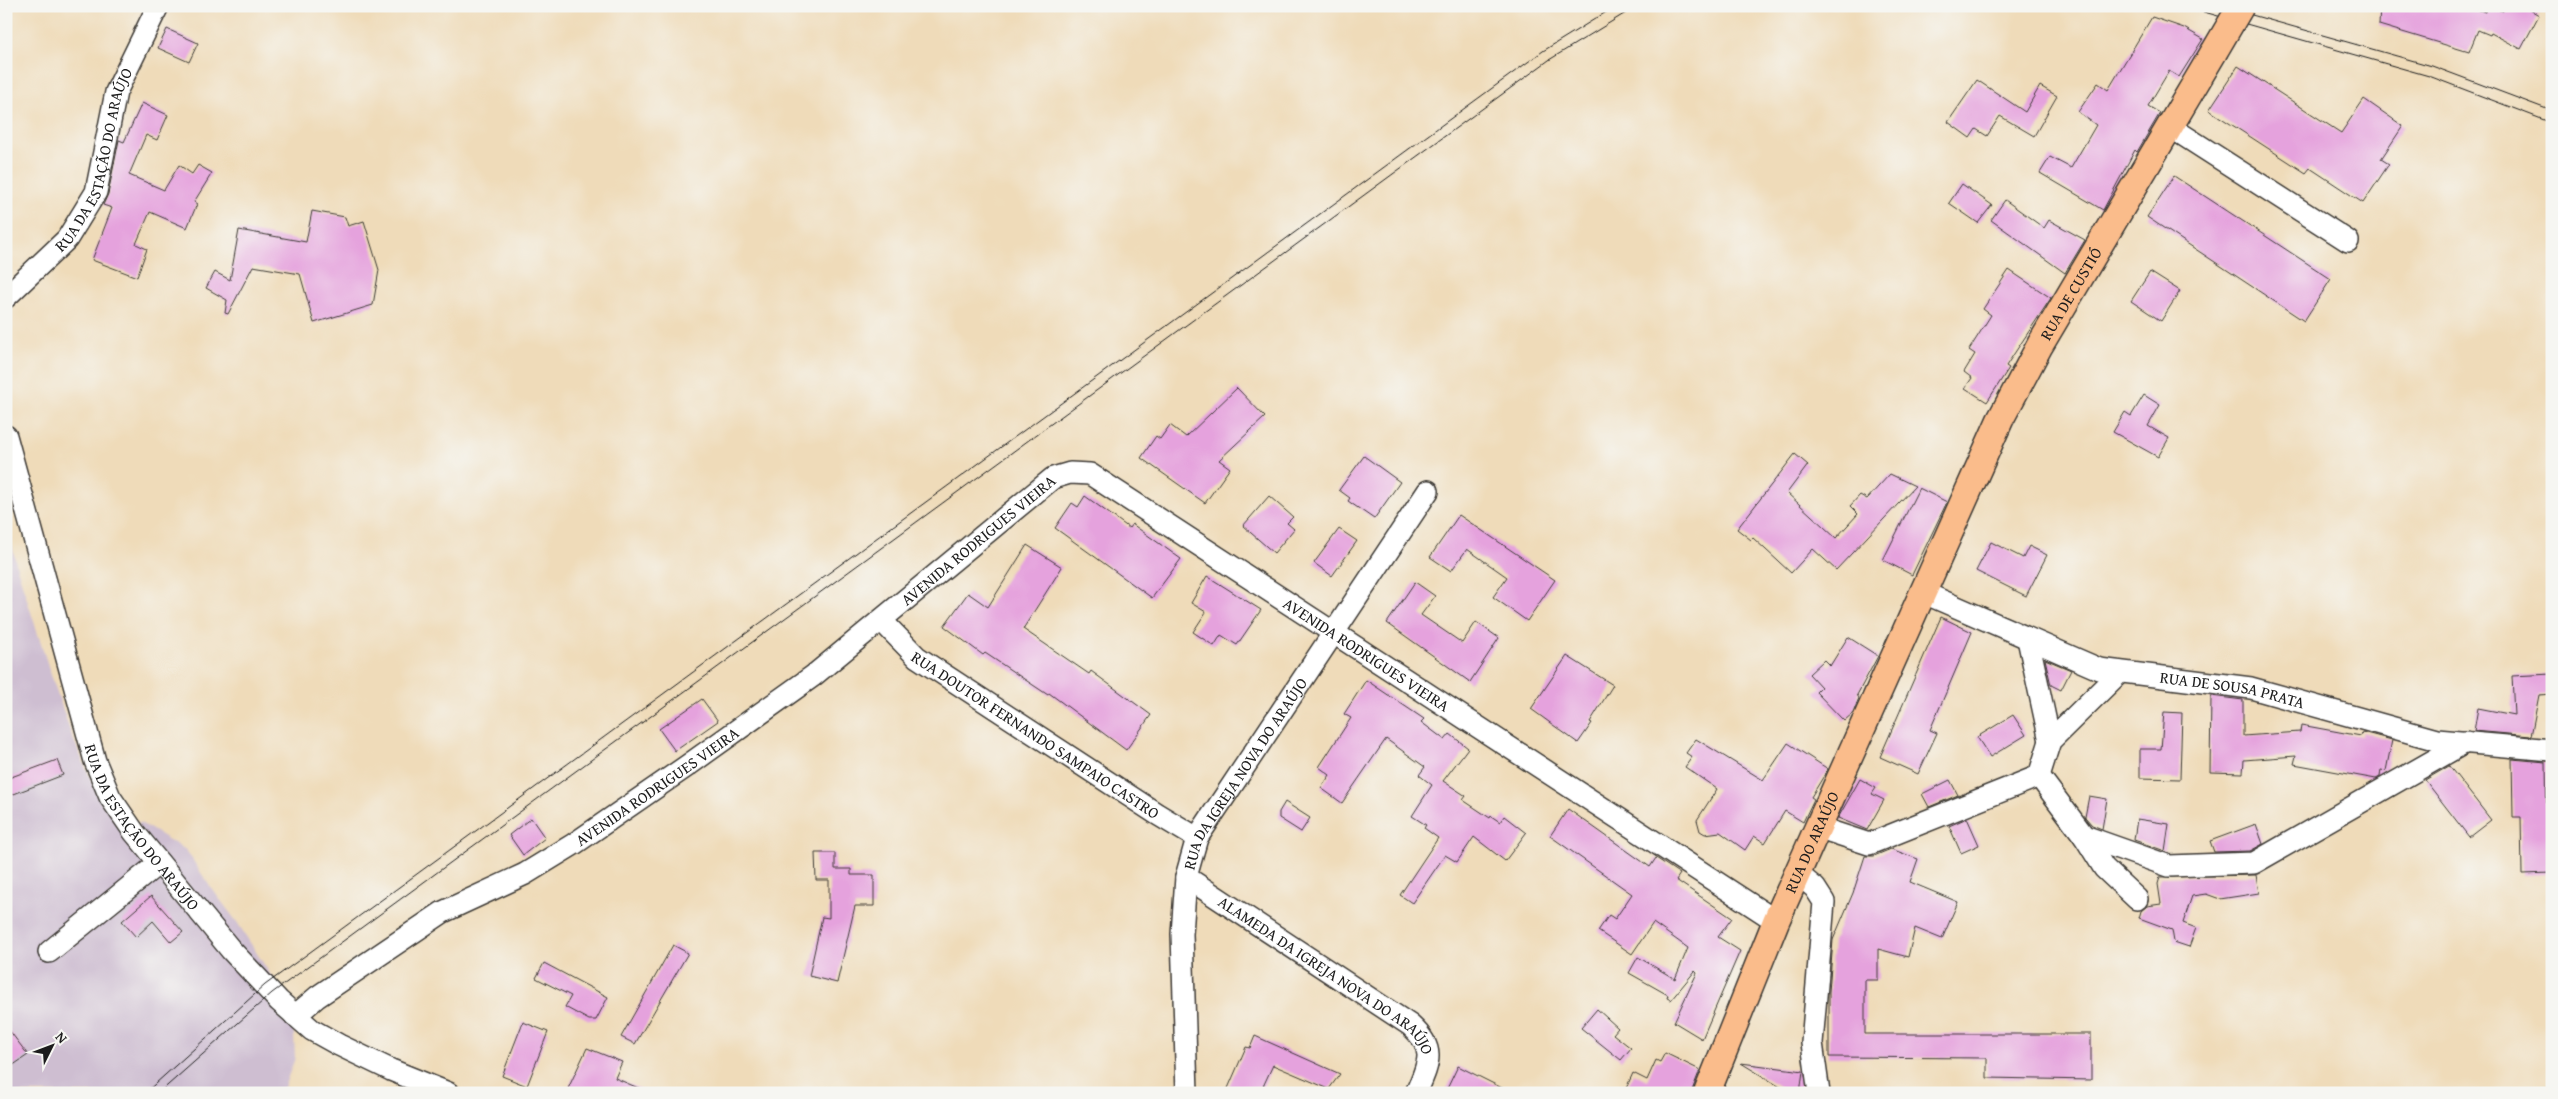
<svg xmlns="http://www.w3.org/2000/svg" width="2558" height="1099" viewBox="0 0 2558 1099" font-family="'Gentium Book Plus',serif">
<style>
.industrial{fill:#cebed1}
.building{fill:#e5a2dd}
.lines{fill:none;stroke-linecap:round;stroke-linejoin:round}
.minor-casing{stroke:#3c3934;stroke-width:24}
.major-casing{stroke:#3c3934;stroke-width:29}
.minor{stroke:#fff;stroke-width:21}
.major{stroke:#fabc8b;stroke-width:26}
.tram{stroke:#1c1c1c;stroke-width:1}
.major-bridge-casing{stroke:#3c3934;stroke-width:29;stroke-linecap:butt}
.major-bridge{stroke:#fabc8b;stroke-width:26}
.labels{text-anchor:middle;stroke-width:4.5;stroke-linejoin:round;paint-order:stroke}
.street-label{font-size:16px;fill:#1c1c1c;stroke:#f6f6f2}
</style>
<rect width="100%" height="100%" fill="#f6f6f2"/>
<filter id="ink" filterUnits="userSpaceOnUse"><feTurbulence type="fractalNoise" baseFrequency=".02" numOctaves="2"/><feDisplacementMap in="SourceGraphic" scale="10" xChannelSelector="R" yChannelSelector="G"/><feConvolveMatrix kernelMatrix="1 2 1 2 8 2 1 2 1" color-interpolation-filters="sRGB"/></filter>
<filter id="wash" filterUnits="userSpaceOnUse"><feTurbulence type="fractalNoise" baseFrequency=".0096" numOctaves="4" result="noise"/><feDisplacementMap in="SourceGraphic" scale="20" xChannelSelector="R" yChannelSelector="G"/><feGaussianBlur stdDeviation="1.12" result="paint"/><feColorMatrix in="noise" values="0 0 0 0 0 0 0 0 0 0 0 0 0 0 0 0 0 1.4 0 .05"/><feComposite in="paint" operator="in"/></filter>
<g filter="url(#wash)">
<rect width="100%" height="100%" fill="#efdbb9"/>
<path class="industrial" d="M7 522 17 568 51 675 72 736 92 782 131 842 139 822 186 850 209 885 237 922 293 1010 295 1058 282 1093H6Z"/>
<g id="blocks">
<path class="building" d="M2380 6H2469L2485 12 2487 6 2503 11 2505 6H2523L2539 15 2521 49 2491 33 2490 35 2478 30 2469 52 2379 25Z
M2152 17 2184 28 2203 39 2179 77 2169 71 2148 106 2160 113 2137 152 2135 150 2103 210 2040 173 2050 157 2071 168 2096 125 2078 112 2098 83 2108 90Z
M167 29 198 43 189 62 158 48Z
M2238 66 2341 133 2364 99 2403 126 2381 159 2389 164 2363 203 2310 168 2306 173 2209 110Z
M1977 80 2025 112 2040 86 2057 96 2034 136 2000 116 1987 136 1976 129 1970 138 1948 122Z
M142 103 168 115 157 140 146 135 129 175 164 190 179 165 192 174 198 165 212 173 194 202 197 204 187 228 150 212 136 244 147 249 137 277 92 260 112 208 103 205 108 194 119 140 124 142Z
M2174 176 2331 279 2304 321 2147 217Z
M1962 184 1992 205 1978 223 1949 203Z
M2005 200 2044 228 2049 220 2085 240 2065 273 1991 220Z
M312 211 345 217 348 226 364 221 379 270 373 305 314 323 300 274 253 266 228 314 225 313 227 300 206 288 215 272 230 280 239 230 306 242Z
M2009 270 2051 298 2006 366 2009 368 1987 402 1965 388 1972 378 1964 372 1975 354 1969 350 1991 315 1983 309Z
M2150 272 2180 291 2161 321 2131 301Z
M1237 388 1265 417 1219 460 1230 468 1205 503 1141 458 1156 436 1160 439 1170 425 1186 437Z
M2144 395 2160 405 2148 426 2169 438 2158 457 2113 432 2125 412 2131 416Z
M1795 454 1808 465 1787 493 1836 538 1858 514 1850 506 1860 495 1867 499 1890 474 1915 486 1836 570 1813 549 1791 573 1753 538 1751 540 1737 529Z
M1364 456 1400 482 1374 519 1348 501 1350 498 1339 490Z
M1919 488 1947 502 1912 575 1883 560Z
M1085 496 1129 528 1132 524 1181 559 1152 598 1055 528 1072 503 1078 507Z
M1269 496 1293 517 1287 523 1294 529 1274 553 1243 526Z
M1459 515 1555 580 1527 621 1493 597 1507 577 1467 549 1451 571 1430 557Z
M1339 529 1357 541 1332 576 1314 563Z
M1991 542 2023 558 2029 546 2047 555 2026 596 1976 571Z
M1027 545 1062 567 1023 629 1089 674 1091 671 1151 715 1126 750 1049 693 1048 695 985 653 983 655 944 626 968 593 988 607Z
M1207 576 1261 610 1237 645 1221 635 1214 646 1193 632 1206 612 1191 603Z
M1415 582 1435 596 1421 615 1462 643 1476 622 1499 638 1470 682 1387 623Z
M1941 617 1972 632 1930 730 1937 733 1918 774 1880 757Z
M1848 637 1878 656 1857 695 1859 698 1853 713 1844 721 1816 692 1821 687 1809 674 1824 660 1830 666Z
M1567 656 1613 685 1590 722 1592 723 1578 743 1531 709Z
M2045 659 2071 670 2061 690 2051 685Z
M2552 674V694L2539 695 2531 736 2474 731 2478 708 2514 715 2512 676Z
M1366 680 1424 719 1421 722 1445 740 1450 734 1468 748 1443 781 1466 796 1463 800 1490 818 1491 816 1500 822 1504 816 1526 833 1505 861 1474 837 1457 862 1445 855 1412 903 1400 895 1438 838 1424 828 1426 825 1412 816 1432 785 1419 775 1425 767 1386 739 1342 803 1321 788 1330 775 1319 767 1351 718 1344 714Z
M2211 696 2243 700V736L2300 732 2301 725 2361 736 2362 732 2392 740 2386 771 2381 770 2380 777 2376 779 2294 764 2296 756 2244 760 2243 773 2210 772Z
M702 699 718 721 675 751 659 729Z
M2164 712 2182 713 2180 779 2140 778V749H2161Z
M2013 715 2026 735 1990 757 1977 737Z
M1696 739 1763 780 1788 743 1828 769 1811 797 1814 799 1803 822 1785 811 1765 843 1754 836 1745 850 1720 832 1705 834 1700 831 1697 820 1717 789 1685 767 1692 757 1686 753Z
M2512 759 2546 762 2547 836H2552V873L2522 874 2521 817H2513Z
M57 760 63 775 6 797V779Z
M2449 766 2491 820 2469 837 2425 780Z
M1860 779 1876 788 1872 794 1884 800 1867 830 1838 818Z
M1950 780 1958 795 1929 807 1922 794Z
M2089 796 2107 799 2102 829 2092 825 2085 817Z
M1285 802 1310 818 1301 832 1279 818V812Z
M1568 809 1650 867 1656 858 1680 874 1676 880 1732 918 1718 937 1740 951 1702 1039 1674 1022 1697 973 1695 971 1671 1000 1667 998 1668 995 1629 973 1638 957 1675 979 1688 948 1653 923 1632 954 1598 931 1609 915 1615 919 1632 894 1550 836Z
M531 818 545 838 523 855 509 835Z
M1967 818 1979 845 1961 853 1949 826Z
M2137 819 2169 824 2165 851 2134 840Z
M2256 824 2263 844 2250 851 2214 852 2210 841Z
M1891 849 1918 859 1910 882 1958 902 1942 939 1915 928 1908 957 1878 949V980H1865V1034H2091V1080L1987 1078V1058L1829 1057V992L1833 940 1853 893 1865 856H1874Z
M815 853H835V869H851V875H874V906H855L837 983 809 976 822 917 829 918V880H816Z
M2256 875 2259 893 2220 899 2206 894 2192 896 2183 923 2196 928 2189 947 2174 942 2172 930 2139 918 2141 911 2147 906 2161 904 2158 884 2160 877Z
M151 896 183 932 171 942 153 921 136 937 122 921Z
M673 945 688 953 635 1044 621 1037Z
M544 963 608 997 596 1020H589L565 1007 571 996 536 978Z
M1597 1009 1618 1028 1613 1034 1631 1048 1621 1060 1581 1028Z
M523 1022 548 1032 527 1086 502 1076Z
M6 1026 28 1055 6 1070Z
M1255 1036 1340 1074 1329 1089 1273 1065 1260 1093H1226L1246 1047 1250 1048Z
M587 1048 622 1062 615 1078 650 1093H566Z
M1665 1053 1700 1070 1691 1093H1624L1633 1073 1647 1080 1656 1060 1660 1062Z
M1741 1063 1803 1071 1800 1093H1790Z
M1458 1066 1512 1093H1445Z"/>
</g>
</g>
<g filter="url(#ink)">
<use href="#blocks" fill-opacity="0" stroke="#3c3934" stroke-width="1"/>
<g class="lines">
<defs>
<g id="minor">
<path d="M2169 126 2348 241"/>
<path id="s1" d="M6 297 67 239 96 192 116 92 158 6"/>
<path id="s2" d="M6 436 95 761 110 797 134 832 231 950 279 1001 312 1030 339 1045 391 1070 448 1093"/>
<path id="s3" d="M1922 592 2099 669 2251 688 2437 740 2552 750"/>
<path id="s4" d="M882 621 917 657 1157 814 1197 838"/>
<path d="M2028 639 2050 741"/>
<path d="M2039 776 2050 741 2120 672"/>
<path d="M1820 828 1869 844 2039 776 2084 836 2169 866 2254 863 2466 742"/>
<path d="M2084 836 2104 868 2137 899"/>
<path d="M1799 875 1815 888 1824 902 1812 1043 1819 1093"/>
<path id="s5" d="M1186 877 1410 1025C1437 1049 1429 1063 1416 1093"/>
<path d="M49 952 159 863"/>
<path id="s6" d="M295 1016 317 997 443 912 525 874 574 844 687 766 813 676 1053 478 1070 473 1090 474 1776 921"/>
<path id="s7" d="M1187 1093 1182 934 1186 877 1197 838 1428 491"/>
</g>
<g id="major">
<path id="s8" d="M1707 1093 1776 921 2000 420 2040 345 2214 52"/>
</g>
</defs>
<use href="#minor" class="minor-casing"/>
<use href="#major" class="major-casing"/>
<use href="#minor" class="minor"/>
<use href="#major" class="major"/>
<path class="tram" d="M2183 6 2429 76 2552 123
M2220 6 2432 66 2552 111
M145 1093 265 985 1543 51 1616 6
M159 1093 272 993 1549 60 1637 6"/>
<defs>
<path id="major-bridge" d="M2214 52 2241 6"/>
</defs>
<use href="#major-bridge" class="major-bridge-casing"/>
<use href="#major-bridge" class="major-bridge"/>
</g>
</g>
<g class="labels">
<g class="street-label">
<text dy="6" stroke="none"><textPath href="#s1" startOffset="169">RUA DA ESTAÇÃO DO ARAÚJO</textPath></text>
<text dy="6" stroke="none"><textPath href="#s8" startOffset="879">RUA DE CUSTIÓ</textPath></text>
<text dy="6" stroke="none"><textPath href="#s6" startOffset="835">AVENIDA RODRIGUES VIEIRA</textPath></text>
<text dy="6" stroke="none"><textPath href="#s6" startOffset="1300">AVENIDA RODRIGUES VIEIRA</textPath></text>
<text dy="6" stroke="none"><textPath href="#s3" startOffset="328">RUA DE SOUSA PRATA</textPath></text>
<text dy="6" stroke="none"><textPath href="#s4" startOffset="192">RUA DOUTOR FERNANDO SAMPAIO CASTRO</textPath></text>
<text dy="6" stroke="none"><textPath href="#s7" startOffset="336">RUA DA IGREJA NOVA DO ARAÚJO</textPath></text>
<text dy="6" stroke="none"><textPath href="#s6" startOffset="430">AVENIDA RODRIGUES VIEIRA</textPath></text>
<text dy="6" stroke="none"><textPath href="#s2" startOffset="418">RUA DA ESTAÇÃO DO ARAÚJO</textPath></text>
<text dy="6" stroke="none"><textPath href="#s8" startOffset="272">RUA DO ARAÚJO</textPath></text>
<text dy="6" stroke="none"><textPath href="#s5" startOffset="172">ALAMEDA DA IGREJA NOVA DO ARAÚJO</textPath></text>
</g>
</g>
<rect width="2558" height="1099" fill="none" stroke="#f6f6f2" stroke-width="25"/>
<g transform="translate(52 1046) rotate(48)" stroke="#f6f6f2" stroke-width="4" paint-order="stroke">
<path d="M0-4L9 19L0 12L-9 19Z" fill="#1c1c1c"/>
<text y="-8" font-size="14" font-weight="bold" text-anchor="middle" fill="#1c1c1c">N</text>
</g>
</svg>
